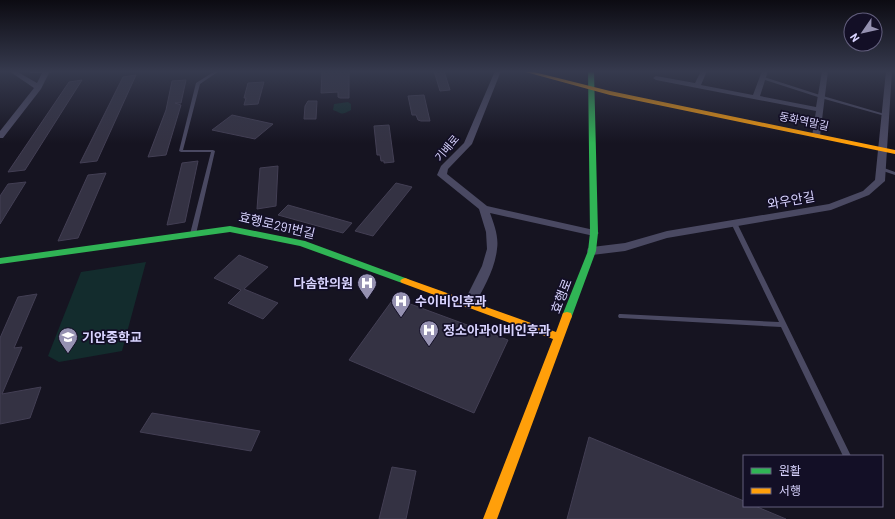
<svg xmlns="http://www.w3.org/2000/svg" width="895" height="519" viewBox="0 0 895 519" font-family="Barlow,'Noto Sans KR',sans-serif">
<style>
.green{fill:#132c2d}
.building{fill:#343243;stroke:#433f54}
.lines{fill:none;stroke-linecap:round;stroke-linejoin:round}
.lane{fill:#4a4962;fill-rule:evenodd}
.street{fill:#4a4962;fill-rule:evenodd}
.fast{fill:#30b455;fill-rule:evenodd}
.slow{fill:#ff9f0a;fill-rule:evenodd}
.labels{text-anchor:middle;stroke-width:3.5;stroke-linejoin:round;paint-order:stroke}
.far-street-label{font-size:11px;fill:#d9d4ff;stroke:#130f26}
.street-label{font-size:13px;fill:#d9d4ff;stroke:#130f26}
.poi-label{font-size:13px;font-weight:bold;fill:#d9d4ff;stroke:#130f26;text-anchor:start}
</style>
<rect width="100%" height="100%" fill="#161421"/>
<path class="green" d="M348 102 351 104V110C340 116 342 113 333 110L334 104Z
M146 262 122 351 59 362 48 356 81 272Z"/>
<path class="building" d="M322 71H349V98H340L338 97V92L321 93Z
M434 71H444L450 90 440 91Z
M136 75 97 161 80 163 123 77Z
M82 80 25 170 8 172 69 82Z
M186 80 181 103H175L181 105 166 155 148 157 166 110 172 81Z
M264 82 258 104 244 105 246 98H244L248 83Z
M424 95 430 121H421L418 120 416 115H412L408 96Z
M308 101H317L316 119H304L305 106Z
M232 115 273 124 255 139 212 130Z
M389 125 394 162 384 163V161H381L380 155H377L374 126Z
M198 161 185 222 167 225 182 163Z
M278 166 276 206 257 209 260 168Z
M106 173 78 238 58 241 88 175Z
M26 182 0 224V196L8 184Z
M396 183 412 187 373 236 355 231Z
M288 205 352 223 343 233 278 215Z
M239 255 268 267 244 289 278 303 263 319 228 303 241 290 214 278Z
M37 294 14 348 22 347 2 394 41 387 30 418 0 424V338L18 297Z
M394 298 508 340 474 413 349 360Z
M152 413 260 431 251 451 140 432Z
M589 437 744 501V506H755L786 519H567Z
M392 467 416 471 406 519H379Z"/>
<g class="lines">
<path class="lane" d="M215 71H219L200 84 183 150H213L215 151 196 234 193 236 190 234 211 152H181L179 151 196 83Z
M762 77H764L823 96 888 115 885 116 821 98 762 79Z
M880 168H884L895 172V175L880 170Z
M734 221 737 223 851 456H843L781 327 621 318H619L618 316 619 314H621L779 322 731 223Z"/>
<path class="street" d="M9 71H16L37 83 42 73H31L28 71H57L49 73 41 89 3 138H0V131L34 88Z
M495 71H501L472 144 448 169 447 174 487 206 594 230 599 233 594 236 490 213C494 224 499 237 497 249 495 269 483 290 473 307L469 309 465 307 463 304 482 266 487 249 486 232 479 209 437 175 441 166 464 143Z
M701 71H707L701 85 753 95 762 71H768L760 96 816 107 822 71H828L820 136 816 138 812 136 816 111 656 80 653 78 656 76 695 83Z
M886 71H892L885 181 869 195 831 210 667 238 625 251 592 255 588 254 587 251 588 248 592 247 625 243 667 231 829 204 863 191 875 180Z"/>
<path class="fast" d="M588 71H594L598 233 596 251 572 316 571 319 567 320 563 319 562 316 588 251 590 233Z
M230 226 305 241 408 279 410 281 408 283H402L300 246 230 232 0 264V258Z"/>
<path class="slow" d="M522 71H530L610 91 895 150V154L610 95Z
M405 278 556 332 563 313 567 312 571 313 572 316 497 519H483L553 339 402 283 400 281 402 279Z"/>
</g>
<linearGradient id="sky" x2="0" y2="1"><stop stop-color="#0c0b12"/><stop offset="0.5" stop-color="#363a4e"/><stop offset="1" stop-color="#363a4e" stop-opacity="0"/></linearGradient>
<rect width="895" height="143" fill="url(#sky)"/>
<defs>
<symbol id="hospital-pin" viewBox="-11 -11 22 30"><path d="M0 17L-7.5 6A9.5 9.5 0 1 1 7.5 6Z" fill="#9591b1" stroke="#130f26"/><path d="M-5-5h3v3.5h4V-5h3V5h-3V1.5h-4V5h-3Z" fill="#fff"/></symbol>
<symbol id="school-pin" viewBox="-11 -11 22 30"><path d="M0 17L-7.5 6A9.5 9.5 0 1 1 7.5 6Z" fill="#9591b1" stroke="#130f26"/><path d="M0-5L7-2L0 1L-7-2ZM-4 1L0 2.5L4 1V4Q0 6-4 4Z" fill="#fff"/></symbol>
</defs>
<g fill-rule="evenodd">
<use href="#hospital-pin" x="356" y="272" width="22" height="30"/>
<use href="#hospital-pin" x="390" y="290" width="22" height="30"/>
<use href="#hospital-pin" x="418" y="319" width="22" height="30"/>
<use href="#school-pin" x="57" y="326" width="22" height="30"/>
</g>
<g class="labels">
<g class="far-street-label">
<text transform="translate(804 121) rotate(12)" y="4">동화역말길</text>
<text transform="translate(447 148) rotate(-50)" y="4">기배로</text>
</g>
<g class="street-label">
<text transform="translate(791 200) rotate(-10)" y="5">와우안길</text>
<text transform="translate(277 225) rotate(13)" y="5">효행로291번길</text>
<text transform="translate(561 296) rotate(-69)" y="5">효행로</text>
</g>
<g class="poi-label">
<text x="353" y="288" text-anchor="end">다솜한의원</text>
<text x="415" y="306">수이비인후과</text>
<text x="443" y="335">정소아과이비인후과</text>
<text x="82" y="342">기안중학교</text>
</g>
</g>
<rect x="743" y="455" width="140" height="52" fill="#130f26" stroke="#625e7d"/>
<rect x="751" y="468" width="20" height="6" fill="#30b455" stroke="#625e7d"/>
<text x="779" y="475" font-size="12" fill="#d9d4ff">원활</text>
<rect x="751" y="488" width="20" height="6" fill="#ff9f0a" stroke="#625e7d"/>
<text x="779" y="495" font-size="12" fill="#d9d4ff">서행</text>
<g transform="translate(863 32) rotate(236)"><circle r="19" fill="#130f26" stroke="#625e7d"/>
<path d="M0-3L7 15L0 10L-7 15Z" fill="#9591b1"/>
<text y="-6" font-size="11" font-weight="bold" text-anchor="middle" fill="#d9d4ff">N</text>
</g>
</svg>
